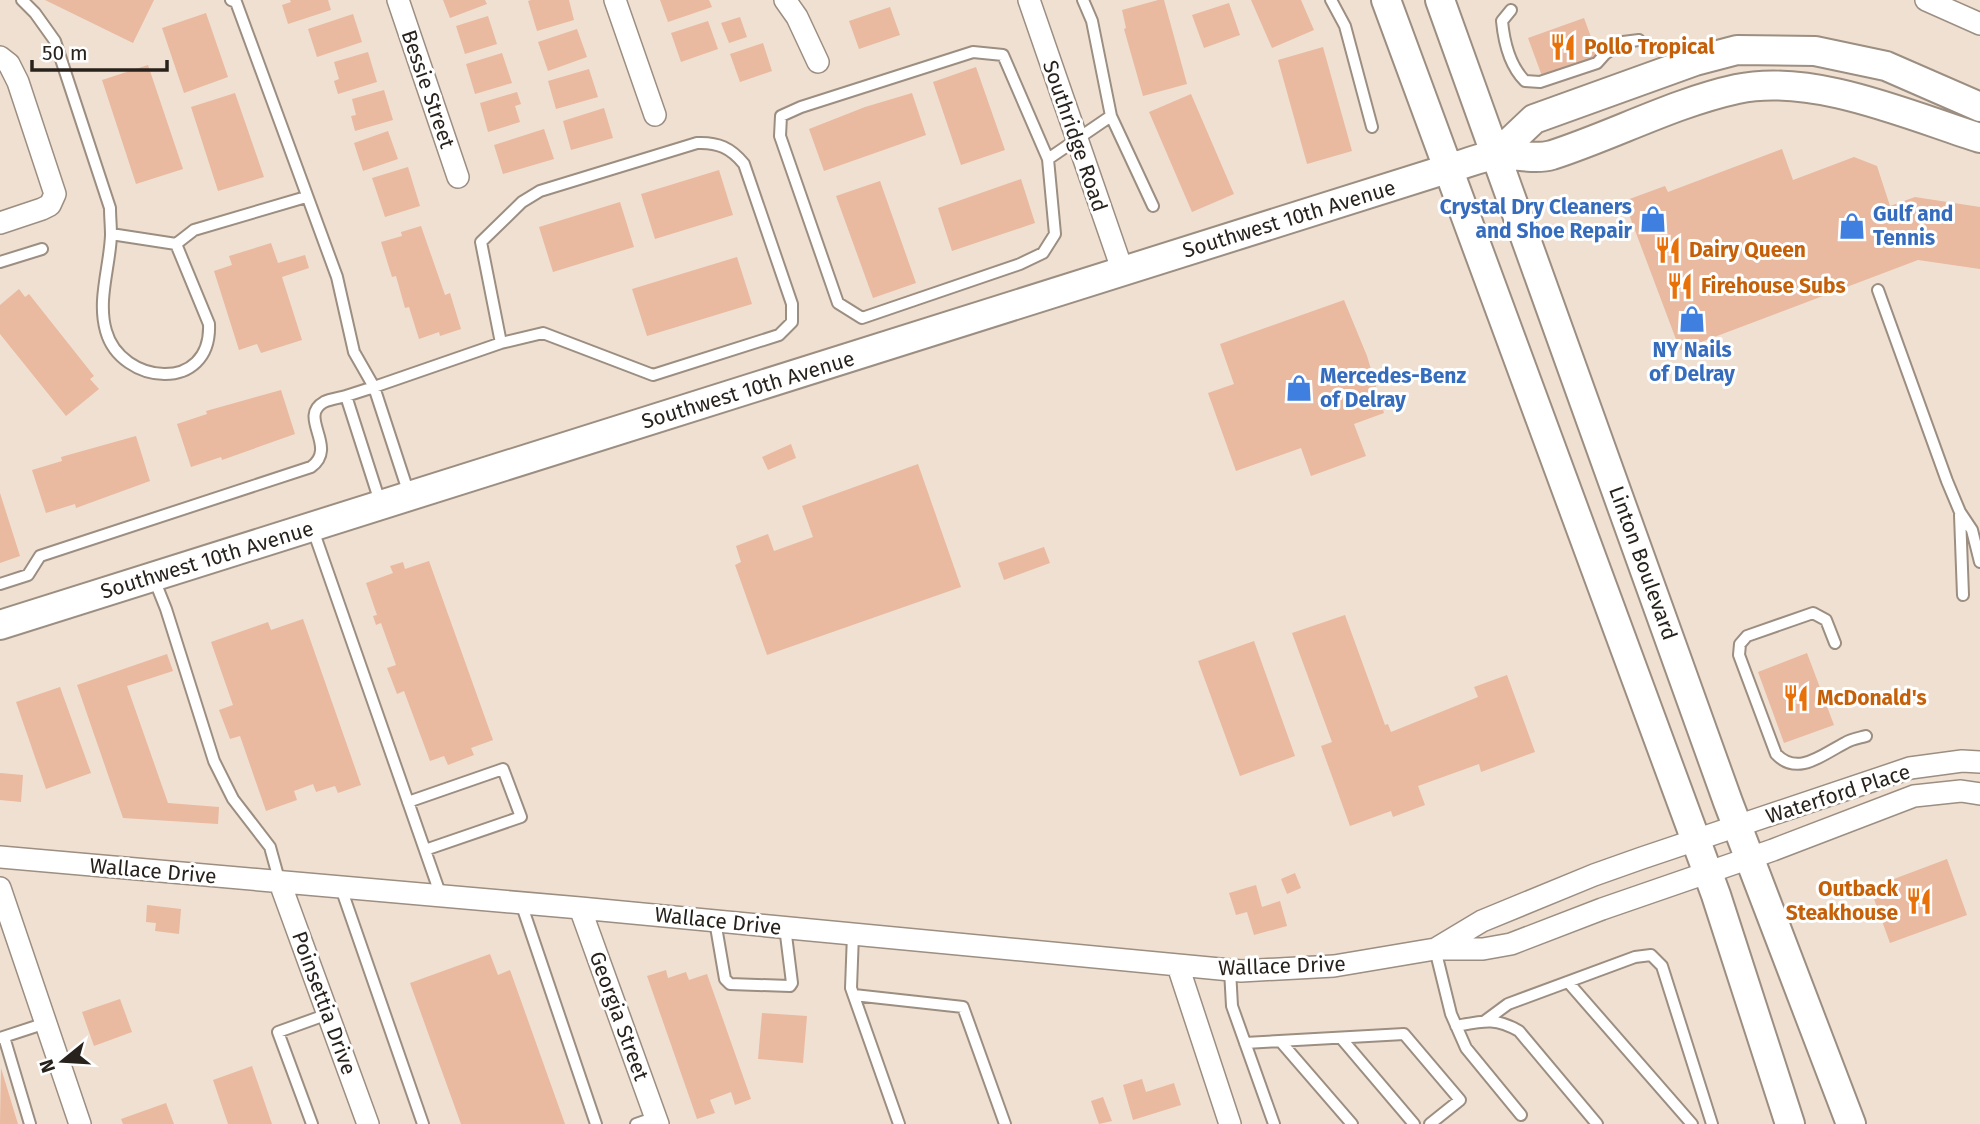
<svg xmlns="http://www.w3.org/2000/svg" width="1980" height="1124" viewBox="0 0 1980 1124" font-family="'Fira Sans',sans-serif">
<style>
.building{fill:#e9b9a0}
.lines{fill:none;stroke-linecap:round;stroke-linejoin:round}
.lane-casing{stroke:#9c8e81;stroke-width:14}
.street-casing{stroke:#9c8e81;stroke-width:24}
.secondary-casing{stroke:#9c8e81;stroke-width:32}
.lane{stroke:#fff;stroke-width:10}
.street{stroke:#fff;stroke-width:21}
.secondary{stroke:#fff;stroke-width:28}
.labels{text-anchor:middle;stroke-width:6;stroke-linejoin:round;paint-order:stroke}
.food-label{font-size:21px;font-weight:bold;fill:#c56008;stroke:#fff;text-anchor:start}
.street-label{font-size:21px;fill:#28221d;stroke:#fff}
.shop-label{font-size:21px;font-weight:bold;fill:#366cbe;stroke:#fff;text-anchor:start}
</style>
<rect width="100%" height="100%" fill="#f0e0d2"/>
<path class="building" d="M45 0H154L133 43Z
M290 0H328L331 10 288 24 282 5 291 2Z
M443 0H485L487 4 450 18Z
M531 0H569L574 20 537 31 528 1Z
M660 0H709L712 7 668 22Z
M1158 0H1164L1187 84 1143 96 1124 29 1126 28 1122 10Z
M1251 0H1301L1314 30 1272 48Z
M1229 3 1240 35 1204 48 1192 15Z
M890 7 900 35 859 49 849 21Z
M206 13 228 77 184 93 162 28Z
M353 14 362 42 317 57 308 29Z
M488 16 497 44 465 54 456 26Z
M740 17 747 37 729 43 721 23Z
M1584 18 1598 56 1542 76 1528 38Z
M708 21 718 49 681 62 671 33Z
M577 29 587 57 548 71 538 42Z
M763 43 772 71 740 82 730 54Z
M1323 47 1352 151 1307 164 1278 60Z
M368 52 377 82 338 94 334 81 339 79 334 62Z
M502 53 512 83 475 94 466 64Z
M148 65 183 169 136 184 102 80Z
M976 67 1005 150 961 165 933 82Z
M589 69 598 97 556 109 548 81Z
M384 90 393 120 355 131 351 116 356 115 352 99Z
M517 92 521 104 515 106 520 122 488 132 480 103Z
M235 93 264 177 218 191 191 107Z
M912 93 926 135 824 171 809 129 865 107Z
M1191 94 1234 194 1192 212 1149 112Z
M604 108 613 138 571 150 563 121Z
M544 129 554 159 503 174 494 145Z
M388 131 398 159 363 171 354 143Z
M1782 149 1793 180 1854 157 1877 166 1890 206 1915 197 1980 207V269L1918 260 1680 350 1624 201 1665 186 1668 192Z
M408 167 420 206 385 217 372 178Z
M719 170 733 215 655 239 641 194Z
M1021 179 1035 223 952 251 938 208Z
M880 181 916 283 873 298 836 196Z
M620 202 634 247 553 272 539 227Z
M421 226 445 295 450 293 461 329 440 336 439 332 419 339 409 307 405 308 396 276 392 277 381 242 402 236 401 232Z
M271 243 278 263 305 255 309 268 282 277 302 340 261 353 257 344 239 350 214 271 232 265 229 256Z
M737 257 752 304 647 336 632 289Z
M19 289 25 297 29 294 94 376 90 379 99 389 66 416 0 334V305Z
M1344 300 1367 356 1384 413 1354 424 1366 456 1311 476 1301 448 1236 471 1208 393 1234 384 1220 344Z
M281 390 295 434 222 460 221 457 191 467 177 424 207 414 206 411Z
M136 436 150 481 76 508 75 504 46 513 32 470 62 461 61 457Z
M791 444 796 458 768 470 762 457Z
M918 464 961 587 767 655 735 565 741 562 736 546 768 534 774 551 813 537 802 506Z
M0 493 20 556 0 563Z
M1044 547 1050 563 1004 580 998 563Z
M429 561 493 740 471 748 474 755 448 765 444 756 430 761 404 691 397 694 387 668 396 665 381 623 376 625 373 616 377 615 366 583 393 573 390 566 403 562 405 569Z
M1345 615 1385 725 1388 724 1391 732 1478 697 1474 687 1507 675 1535 752 1481 772 1479 764 1418 786 1425 805 1393 817 1391 811 1350 826 1321 746 1332 742 1292 633Z
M303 619 361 785 338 793 335 786 316 792 313 784 294 791 297 800 266 811 240 736 230 739 219 710 233 705 211 642 268 622 271 630Z
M1254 641 1295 756 1240 776 1198 661Z
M1807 653 1834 725 1784 743 1758 672Z
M167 654 173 671 127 686 168 803 219 807 218 824 123 818 77 685Z
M60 687 91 773 46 789 16 702Z
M0 773 23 775 21 802 0 800Z
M1947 859 1967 915 1890 943 1870 888Z
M1295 873 1301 888 1287 894 1281 879Z
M1256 885 1262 907 1280 901 1287 926 1254 935 1247 912 1236 915 1229 893Z
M147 905 181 909 179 934 155 931 156 923 146 922Z
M490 954 498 975 510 970 565 1124H461L410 983Z
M666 970 668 978 686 972 689 980 707 974 751 1099 735 1105 731 1092 710 1100 715 1113 697 1119 647 976Z
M120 999 132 1032 94 1046 82 1012Z
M762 1013 807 1016 803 1063 758 1059Z
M252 1066 272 1124H228L213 1080Z
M1 1068 18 1124H0Z
M1142 1079 1146 1092 1174 1083 1181 1105 1133 1120 1123 1085Z
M1103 1097 1112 1121 1099 1124 1091 1101Z
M166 1103 174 1124H123L121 1119Z"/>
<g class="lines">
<defs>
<path id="lane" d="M22 0 35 13 55 41 110 208C110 217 111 226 111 235 110 266 97 300 106 331 121 385 212 394 209 324L176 244 194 230 306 197
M231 0 236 2 337 277 354 352 374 387 501 343 543 333 653 375 779 335 792 322V304L744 164C731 148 718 142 697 143L540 191 522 202 481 242 501 343
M1083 0 1092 21 1111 116 1153 206
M1331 0 1345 26 1372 127
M1511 10 1502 21C1504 42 1509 65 1525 81L1540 82 1597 63 1605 54 1623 42 1639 40
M973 52 1003 55 1048 159 1055 234 1043 253 1020 264 862 318 838 303 780 136 781 116 801 107Z
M1048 159 1111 116
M111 234 176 244
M0 262 42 249
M1878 290 1947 481 1960 512 1972 530 1980 562
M381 505 346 396 374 387 409 494
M1960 515 1963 595
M312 527 441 896
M154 579 166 609 214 761 233 799 270 847 280 883
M0 584 28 575 40 556 311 467C339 447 297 417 324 402 330 399 339 398 346 396
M1835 643 1826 620 1813 613 1747 636 1740 644 1739 655 1776 754C1798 777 1823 754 1845 743 1851 739 1859 738 1866 736
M408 802 503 769 521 817 425 850
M341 888 423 1124
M521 903 596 1124
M715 921 725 979 730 984 790 986 792 983 785 927
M853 934 851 988 899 1124
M1435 949 1451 1014 1466 1048 1521 1115
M1230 970 1232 1006 1274 1124
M1568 982 1692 1124
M854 995 963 1007 1005 1124
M1485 1021 1508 1004 1635 957 1651 955 1662 966 1712 1124
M1456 1026C1483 1021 1495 1017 1519 1031L1597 1124
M4 1037 30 1124
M0 1038 46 1023
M1341 1038 1414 1124
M1281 1042 1352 1124
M1245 1043 1404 1034 1460 1100 1430 1124
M312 1124 278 1032 328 1014
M636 1124 656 1117"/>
<path id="street" d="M398 0 458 177
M615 0 655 115
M785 0 797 17 818 62
M1029 0 1123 272
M1926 0 1980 24
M0 57 9 64 18 82 55 194 50 205 42 209 0 223
M0 857 580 908 1241 971 1334 966 1435 949H1483L1511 944 1602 909 1773 850 1914 796 1961 791 1980 794
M280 883 368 1124
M0 888 80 1124
M580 908 658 1124
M1437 948 1482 921 1594 875 1642 858 1910 768 1962 761 1980 762
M1178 966 1230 1124"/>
<path id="secondary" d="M1386 0 1716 895 1790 1124
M1440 0 1728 802 1851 1124
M1496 155 1534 119 1695 61 1737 50 1815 51 1886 66 1980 107
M0 625 1447 169C1463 165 1482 156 1498 155 1515 154 1535 160 1552 155 1614 135 1673 103 1737 89 1813 73 1908 115 1980 138"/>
</defs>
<use href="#lane" class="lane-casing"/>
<use href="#street" class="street-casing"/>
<use href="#secondary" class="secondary-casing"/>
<use href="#lane" class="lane"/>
<use href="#street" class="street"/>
<use href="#secondary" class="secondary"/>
</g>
<defs>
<symbol id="restaurant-bare" viewBox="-9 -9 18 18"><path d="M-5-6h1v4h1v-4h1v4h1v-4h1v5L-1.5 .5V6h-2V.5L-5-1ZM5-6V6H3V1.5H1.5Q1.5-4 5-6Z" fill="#e8710a" stroke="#fff" stroke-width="2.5" paint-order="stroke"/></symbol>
<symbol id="shop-bare" viewBox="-9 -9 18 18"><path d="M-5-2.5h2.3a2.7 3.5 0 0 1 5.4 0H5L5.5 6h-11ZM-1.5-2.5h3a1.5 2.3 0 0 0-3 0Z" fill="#3f7fe0" stroke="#fff" stroke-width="2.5" paint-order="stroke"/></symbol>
</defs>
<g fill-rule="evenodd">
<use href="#restaurant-bare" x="1544" y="28" width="38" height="38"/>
<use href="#shop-bare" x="1634" y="200" width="38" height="38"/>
<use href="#shop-bare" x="1833" y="207" width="38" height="38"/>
<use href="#restaurant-bare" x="1649" y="231" width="38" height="38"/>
<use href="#restaurant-bare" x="1661" y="267" width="38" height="38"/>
<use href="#shop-bare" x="1673" y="300" width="38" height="38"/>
<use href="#shop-bare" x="1280" y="369" width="38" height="38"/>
<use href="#restaurant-bare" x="1777" y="679" width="38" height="38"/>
<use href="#restaurant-bare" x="1900" y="882" width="38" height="38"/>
</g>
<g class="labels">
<g class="food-label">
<text x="1584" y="54">Pollo Tropical</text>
<text x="1689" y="257">Dairy Queen</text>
<text x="1701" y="293">Firehouse Subs</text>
<text x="1817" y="705">McDonald's</text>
<text x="1898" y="896" text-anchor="end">Outback<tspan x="1898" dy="24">Steakhouse</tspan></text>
</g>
<g class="street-label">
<text transform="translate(428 89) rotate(71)" y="7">Bessie Street</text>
<text transform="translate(1075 136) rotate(71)" y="7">Southridge Road</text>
<text transform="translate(1289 219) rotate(-17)" y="7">Southwest 10th Avenue</text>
<text transform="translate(748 390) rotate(-17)" y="7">Southwest 10th Avenue</text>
<text transform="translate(207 560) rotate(-17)" y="7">Southwest 10th Avenue</text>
<text transform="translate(1643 563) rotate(70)" y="7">Linton Boulevard</text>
<text transform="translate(1838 794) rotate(-18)" y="7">Waterford Place</text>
<text transform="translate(153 871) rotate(5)" y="7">Wallace Drive</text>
<text transform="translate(718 921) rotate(6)" y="7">Wallace Drive</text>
<text transform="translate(1282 966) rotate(-2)" y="7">Wallace Drive</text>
<text transform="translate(324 1003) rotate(70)" y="7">Poinsettia Drive</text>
<text transform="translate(619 1016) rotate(70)" y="7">Georgia Street</text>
</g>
<g class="shop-label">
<text x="1632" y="214" text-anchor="end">Crystal Dry Cleaners<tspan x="1632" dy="24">and Shoe Repair</tspan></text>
<text x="1873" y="221">Gulf and<tspan x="1873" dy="24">Tennis</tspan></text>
<text x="1692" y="357" text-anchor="middle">NY Nails<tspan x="1692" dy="24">of Delray</tspan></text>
<text x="1320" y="383">Mercedes-Benz<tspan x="1320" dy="24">of Delray</tspan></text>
</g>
</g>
<g transform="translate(63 1061) rotate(252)" stroke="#ffffff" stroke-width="5" paint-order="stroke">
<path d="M0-5L12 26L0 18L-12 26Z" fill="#28221d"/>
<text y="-10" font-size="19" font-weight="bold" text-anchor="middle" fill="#28221d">N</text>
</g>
<path d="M32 60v10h135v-10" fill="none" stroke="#28221d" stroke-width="3.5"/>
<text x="42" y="60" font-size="21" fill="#28221d" stroke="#ffffff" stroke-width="5" paint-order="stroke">50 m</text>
</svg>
